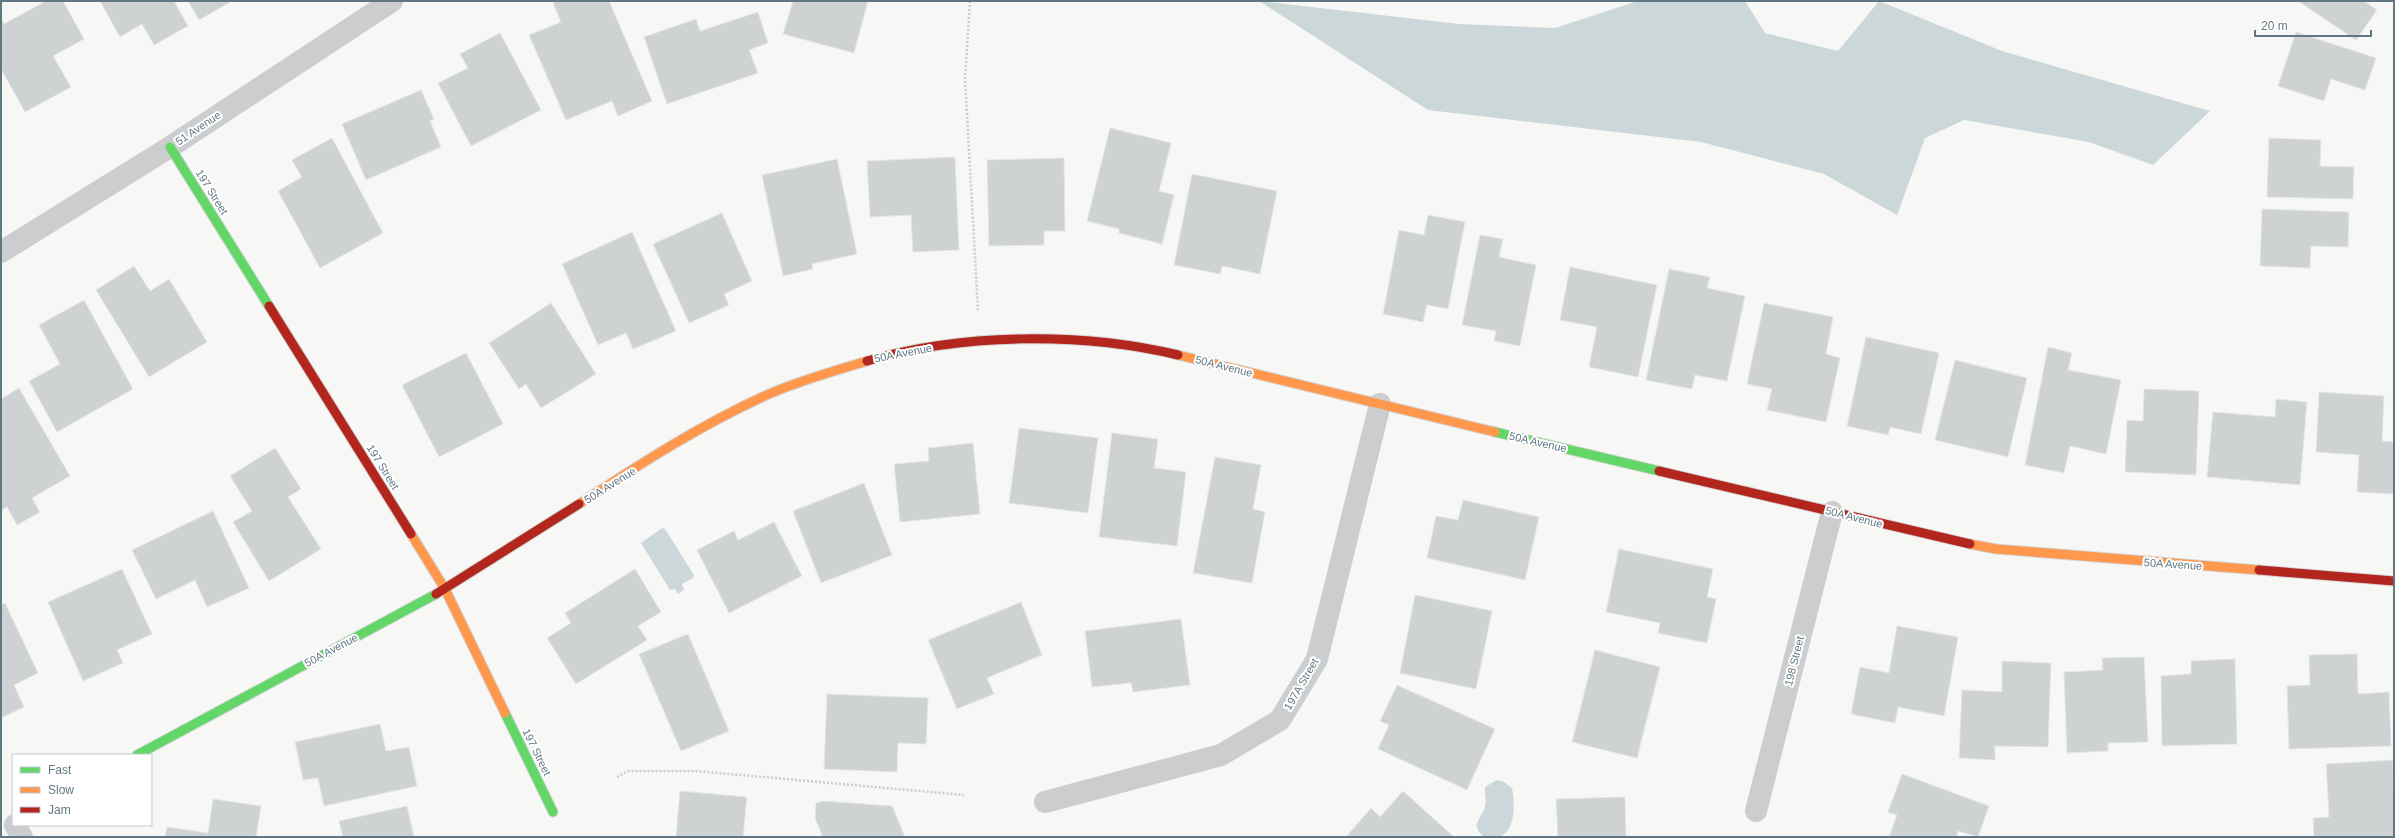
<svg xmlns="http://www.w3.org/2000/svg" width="2395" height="838" viewBox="0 0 2395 838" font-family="Helvetica,sans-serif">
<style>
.water{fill:#ccd7d9}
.building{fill:#cfd2d2;stroke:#e6e6e6}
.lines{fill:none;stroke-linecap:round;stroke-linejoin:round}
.fast-casing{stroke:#d4d5d6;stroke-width:11}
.slow-casing{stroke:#d4d5d6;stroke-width:11}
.jam-casing{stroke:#d4d5d6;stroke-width:11}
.path{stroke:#cacbcc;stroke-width:2.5;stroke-dasharray:2 2;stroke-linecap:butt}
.street{stroke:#cccdce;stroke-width:22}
.fast{stroke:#63d668;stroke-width:9}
.slow{stroke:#ff974d;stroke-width:9}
.jam{stroke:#b3261e;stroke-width:9}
.labels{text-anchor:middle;stroke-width:4;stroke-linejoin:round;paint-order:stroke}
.street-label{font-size:11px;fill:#617883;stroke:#fff}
</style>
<rect width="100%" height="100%" fill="#f7f7f6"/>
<path class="water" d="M1259 1 1459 24 1555 28 1638 1H1745L1765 33 1838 51 1879 1 2002 51 2210 111 2153 165 2089 142 1964 120 1925 138 1897 215 1824 174 1701 142 1428 110Z
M662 528 665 529 694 575 693 578 682 584 684 590 678 594 675 589 670 590 641 543Z
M1497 780 1504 782 1512 788C1515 802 1516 833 1498 837 1494 838 1489 837 1484 837 1468 823 1483 819 1485 806 1487 800 1484 794 1485 787Z"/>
<path class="building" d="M46 1H63L84 39 53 56 71 87 25 112 1 69V18L4 24Z
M100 1H174L188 26 154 45 142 24 120 37Z
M188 1H232L199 20Z
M557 1H609L652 101 618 116 612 101 566 120 529 35 561 22 553 3Z
M793 1H868L854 53 783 34Z
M2298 1H2364L2377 10 2356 40Z
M758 12 768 43 749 50 758 73 667 104 644 37 696 19 700 31Z
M2296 32 2376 58 2365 90 2331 79 2324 101 2278 86Z
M500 33 541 110 471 146 438 83 468 68 460 54Z
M421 90 434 119 430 121 441 147 366 180 342 124Z
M1110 128 1171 143 1159 191 1174 195 1162 244 1119 233V229L1087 221Z
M332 138 383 233 320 268 278 191 302 177 292 160Z
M2269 138 2321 140 2320 166 2354 167 2353 199 2267 197Z
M955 157 959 250 913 252 911 215 870 217 867 161Z
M1064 158 1065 231H1044V245L989 246 987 160Z
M837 159 857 254 812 264 813 269 783 276 762 175Z
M1192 174 1277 191 1260 274 1222 266 1220 274 1174 265Z
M2262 209 2349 212 2348 247 2311 246 2310 268 2260 266Z
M722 213 752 281 724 294 729 305 689 323 653 244Z
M1428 215 1465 222 1448 309 1427 305 1423 322 1383 314 1399 230 1424 235Z
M632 232 676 331 633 349 626 333 598 345 562 264Z
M1480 235 1503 239 1499 257 1536 265 1520 346 1494 341 1496 331 1462 325Z
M134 266 150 291 169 279 207 342 149 377 96 290Z
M1570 267 1657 285 1638 377 1589 367 1597 327 1560 320Z
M1669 269 1710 277 1707 288 1745 296 1727 381 1695 375 1692 389 1646 380Z
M84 300 133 389 57 432 29 381 60 364 39 325Z
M551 303 596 374 541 408 526 384 519 389 489 343Z
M1764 303 1833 317 1826 354 1840 358 1826 422 1767 410 1772 389 1747 384Z
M1866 337 1939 353 1921 434 1890 427 1888 435 1847 426Z
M2048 347 2072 353 2068 370 2121 380 2106 454 2070 446 2064 473 2025 465Z
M466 353 503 424 439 457 402 385Z
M1955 360 2027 378 2008 457 1935 440Z
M19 388 70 476 32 498 40 512 17 525 7 507 1 510V399Z
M2144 389 2199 391 2196 475 2125 472 2127 420 2143 421Z
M2319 392 2384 396 2382 441 2394 442V494L2357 492 2359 455 2316 452Z
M2276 399 2307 402 2300 485 2207 477 2213 412 2275 417Z
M1019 428 1098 438 1088 513 1009 503Z
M1112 433 1158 439 1154 468 1186 472 1177 546 1099 537Z
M973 443 980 514 900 522 894 464 929 461 928 448Z
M275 448 301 489 288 497 321 549 269 581 233 522 252 511 230 476Z
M1215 457 1261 465 1253 509 1265 512 1252 583 1193 573Z
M864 483 892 555 821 583 793 511Z
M1463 500 1539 517 1525 580 1427 558 1436 516 1458 520Z
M213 511 249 588 207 607 195 580 156 599 132 550Z
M774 522 802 576 729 613 697 550 734 531 738 540Z
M1619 549 1713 569 1707 597 1716 599 1707 643 1658 633 1660 623 1606 612Z
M122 569 152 634 117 650 123 663 83 681 48 602Z
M635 569 661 612 638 626 647 640 576 684 547 638 571 623 565 613Z
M1415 595 1492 611 1476 689 1400 673Z
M1021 602 1042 655 987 678 994 694 957 709 928 640Z
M5 603 38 673 14 685 24 707 1 718V605Z
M1181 619 1190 685 1133 692 1131 683 1092 687 1085 631Z
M1897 626 1958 637 1944 716 1898 707 1895 723 1851 714 1860 667 1889 673Z
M688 634 729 731 681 751 639 654Z
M1595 650 1660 667 1637 758 1572 742Z
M2357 654 2358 694 2389 692 2391 746 2289 749 2287 686 2310 685 2309 655Z
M2144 657 2148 742 2108 743V751L2067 753 2064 672 2103 670 2102 658Z
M2235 659 2237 744 2162 746 2161 676 2191 674V661Z
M2002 661 2051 663 2048 747 1995 746V760L1959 758 1962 690 2002 692Z
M1397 685 1495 729 1467 790 1378 749 1389 725 1380 721Z
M827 694 928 698 926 744 898 743 897 772 824 769Z
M380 724 386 751 409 747 417 786 324 806 318 778 303 780 295 742Z
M2393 760 2394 837H2314L2313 818 2329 817 2326 764Z
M1902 774 1989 806 1978 837 1958 831 1956 837H1889L1897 815 1888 812Z
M680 791 747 797 743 837H676Z
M1403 791 1454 837H1346L1371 808 1380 817Z
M1625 797 1626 837H1558L1556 799Z
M213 799 261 806 256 837H165L167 827 208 833Z
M823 801 892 806 905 837H823L815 818 816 803Z
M407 806 414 837H343L339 821Z"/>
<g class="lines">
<defs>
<path id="fast" d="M170 147 269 306
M1495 432 1659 471
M505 713 553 812
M137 755 436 594"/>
<path id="slow" d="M1178 355 1495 432
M579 504C640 464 702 424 769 394 801 380 834 371 867 361
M411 534 445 589 505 713
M1970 544 1996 549 2259 570"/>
<path id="jam" d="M269 306 411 534
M867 361C962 333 1082 332 1178 355
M1659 471 1970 544
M2259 570 2394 581
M436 594 579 504"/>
</defs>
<use href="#fast" class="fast-casing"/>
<use href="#slow" class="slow-casing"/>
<use href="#jam" class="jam-casing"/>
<path class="path" d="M970 1 965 79 978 310
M617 777 628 771H696L964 795"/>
<path class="street" d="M1 252 170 147 392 1
M1045 802 1221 755 1280 720 1317 659 1380 404
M1756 811 1832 512
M15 825 22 837"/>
<use href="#fast" class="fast"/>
<use href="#slow" class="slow"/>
<use href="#jam" class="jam"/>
</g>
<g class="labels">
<g class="street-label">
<text transform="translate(198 128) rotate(-34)" y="4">51 Avenue</text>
<text transform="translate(212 192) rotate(58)" y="4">197 Street</text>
<text transform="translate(903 353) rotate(-11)" y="4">50A Avenue</text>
<text transform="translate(1224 366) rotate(14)" y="4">50A Avenue</text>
<text transform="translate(1538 442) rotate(13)" y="4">50A Avenue</text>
<text transform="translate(383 467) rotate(58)" y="4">197 Street</text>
<text transform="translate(610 485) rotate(-32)" y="4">50A Avenue</text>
<text transform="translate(1854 517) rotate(14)" y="4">50A Avenue</text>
<text transform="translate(2173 564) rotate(4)" y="4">50A Avenue</text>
<text transform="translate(331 650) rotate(-28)" y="4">50A Avenue</text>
<text transform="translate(1794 661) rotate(-76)" y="4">198 Street</text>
<text transform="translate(1301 684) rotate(-60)" y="4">197A Street</text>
<text transform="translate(537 752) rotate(64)" y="4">197 Street</text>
</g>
</g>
<rect width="2395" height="838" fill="none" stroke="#617883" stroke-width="4"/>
<rect x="12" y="754" width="140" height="72" fill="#ffffff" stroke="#c0c9cd"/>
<rect x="20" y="767" width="20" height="6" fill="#63d668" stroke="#c0c9cd"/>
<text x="48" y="774" font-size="12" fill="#617883">Fast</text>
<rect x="20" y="787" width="20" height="6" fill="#ff974d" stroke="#c0c9cd"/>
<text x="48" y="794" font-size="12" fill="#617883">Slow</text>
<rect x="20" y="807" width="20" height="6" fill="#b3261e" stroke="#c0c9cd"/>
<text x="48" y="814" font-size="12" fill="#617883">Jam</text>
<path d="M2255 30v6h116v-6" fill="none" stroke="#617883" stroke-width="2"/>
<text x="2261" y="30" font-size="12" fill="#617883" stroke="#ffffff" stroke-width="3" paint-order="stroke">20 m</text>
</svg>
